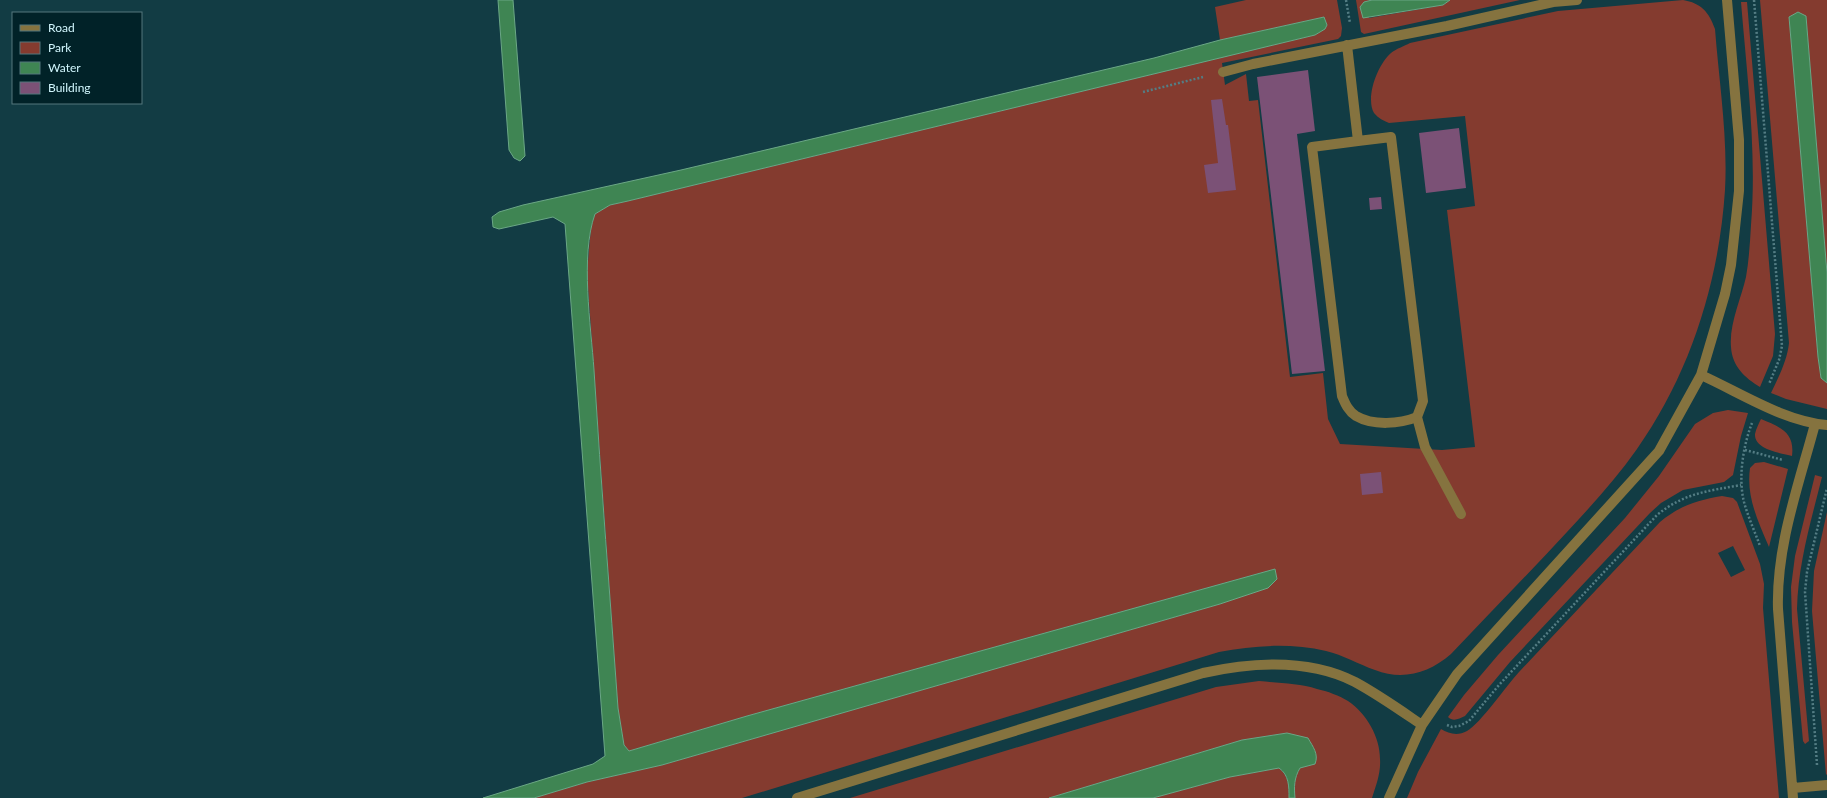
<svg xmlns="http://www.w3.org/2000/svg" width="1827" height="798" viewBox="0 0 1827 798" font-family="Lato,sans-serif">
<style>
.green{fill:#843b2f;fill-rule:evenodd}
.water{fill:#3f8553;stroke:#6ba786}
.building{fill:#7b5176}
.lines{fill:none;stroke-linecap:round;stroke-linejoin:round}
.path{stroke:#547d84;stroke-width:2.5;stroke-dasharray:2 2;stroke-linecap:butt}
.minor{stroke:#85733f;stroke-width:10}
</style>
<rect width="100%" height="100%" fill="#123c44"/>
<path class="green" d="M1246 0H1337L1342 28 1341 36 1338 39 1222 63 1225 85 1246 74 1249 101 1258 100 1290 377 1323 373 1328 419 1340 444 1442 450 1475 447 1447 210 1475 206 1465 116 1389 123C1384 121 1378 118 1374 113 1365 97 1378 64 1391 53 1396 49 1404 46 1410 43L1558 11 1683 0C1701 3 1709 12 1715 29 1719 81 1728 138 1725 190 1719 282 1690 374 1637 449 1616 479 1592 505 1567 532 1529 573 1490 613 1451 654 1429 673 1403 681 1375 670 1358 664 1343 655 1326 651 1291 643 1255 645 1219 652L742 798H534L587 782 662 765 1220 604 1275 569 747 716 629 751 624 745 618 708 587 273 591 227 595 214 610 205 628 201 1315 35 1325 29 1327 25 1324 17 1220 40 1215 7Z
M1356 0H1372L1364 2 1369 18 1443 5 1450 0H1520L1364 34 1361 32Z
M1760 0H1827V273L1806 16 1789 17 1818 357 1821 378 1827 383V409L1786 399 1771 393C1779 376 1787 361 1789 343Z
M1741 2H1747L1775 334 1773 356 1760 387C1745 378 1732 366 1731 347 1729 324 1741 299 1746 277 1749 260 1750 242 1751 225 1757 151 1747 76 1741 2Z
M1728 410 1748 413 1741 436 1733 475 1724 482 1683 490 1661 503 1650 513 1510 662 1465 716C1459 719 1453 722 1448 717L1464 695 1498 655 1625 518 1659 476 1695 424 1713 413Z
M1761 419C1780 427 1795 432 1792 456 1781 453 1754 450 1755 434 1756 429 1759 423 1761 419Z
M1764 462 1788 469 1769 547C1758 521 1746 497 1750 468L1755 463Z
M1815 475 1822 477C1811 521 1798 564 1797 609L1809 741 1805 744 1803 741 1792 622 1791 587 1795 556Z
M1722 496 1733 498 1737 502 1760 564 1764 584 1763 608 1779 798H1407L1418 772 1441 729C1449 734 1458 736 1467 731 1481 723 1506 686 1519 672 1566 622 1613 572 1660 522 1679 506 1698 500 1722 496ZM1733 546 1745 570 1731 577 1718 553Z
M1827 512V774L1826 775 1812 611 1814 571Z
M1259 681C1277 683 1299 683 1317 689 1327 691 1340 696 1348 701 1367 714 1380 737 1380 759 1381 773 1376 785 1372 798H1295C1294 787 1294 778 1300 768L1314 764 1287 733 1242 740 1049 798H850L1216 687Z
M1279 768C1289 776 1289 786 1289 798H1153L1230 777Z"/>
<path class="water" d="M498 0H513L525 156 520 161 514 158 509 150Z
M1372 0H1450L1443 5 1363 18 1360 7 1364 2Z
M1798 12 1806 16 1827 273V383L1821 378 1818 357 1789 17Z
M1324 17 1327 25 1325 29 1315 35 628 201 610 205 595 214C580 256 591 326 594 370 601 483 610 596 618 708L624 745 629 751 747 716 1275 569 1277 579 1268 588 1220 604 662 765 587 782 534 798H483L593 764 605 756 565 224 553 217 499 229 493 227 492 217 499 212 523 205 681 170 1154 58 1220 40Z
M1287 733 1308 738C1313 747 1319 754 1315 764L1300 768C1294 778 1294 787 1295 798H1289C1289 786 1289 775 1279 768L1230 777 1153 798H1049L1242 740Z"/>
<path class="building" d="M1308 70 1315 131 1297 134 1325 371 1292 374 1257 77Z
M1222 99 1226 125H1228L1236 190 1208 193 1204 165 1218 163 1211 100Z
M1459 128 1466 188 1426 193 1419 133Z
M1381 197 1382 209 1370 210 1369 198Z
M1381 472 1383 493 1362 495 1360 474Z"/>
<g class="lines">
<path class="path" d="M1346 0 1350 23
M1754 0 1782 346 1779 360 1769 384
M1143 92 1203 77
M1752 423C1743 446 1738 478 1744 502 1748 517 1755 532 1760 546
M1745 450 1783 460
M1447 725 1452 727 1459 726 1469 721 1499 685 1657 515C1684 493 1708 491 1741 485
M1817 765 1805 592 1807 572 1827 488"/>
<path class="minor" d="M1347 45 1358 141 1312 147 1342 396C1345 403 1348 411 1356 416 1373 426 1400 424 1417 417L1423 401 1391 137 1358 141
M1223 72 1253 64 1447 26 1553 2 1577 0
M1701 375C1741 393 1783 421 1827 425
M1417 417 1425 447 1461 514
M1793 788 1827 785
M797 798 1203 673C1253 662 1308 658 1355 682 1379 695 1400 710 1422 725
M1389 798 1422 725 1457 674 1659 451 1701 375 1725 294 1731 265 1739 191V140L1727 0
M1793 798 1778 609C1776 546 1799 484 1815 424"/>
</g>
<rect x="12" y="12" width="130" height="92" fill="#012228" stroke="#54777d"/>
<rect x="20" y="25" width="20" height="6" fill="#85733f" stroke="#54777d"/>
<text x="48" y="32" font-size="12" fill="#d1f6fd">Road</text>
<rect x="20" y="42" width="20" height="12" fill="#843b2f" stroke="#54777d"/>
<text x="48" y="52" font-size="12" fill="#d1f6fd">Park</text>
<rect x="20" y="62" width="20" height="12" fill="#3f8553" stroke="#54777d"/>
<text x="48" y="72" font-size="12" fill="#d1f6fd">Water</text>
<rect x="20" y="82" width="20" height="12" fill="#7b5176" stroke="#54777d"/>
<text x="48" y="92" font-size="12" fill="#d1f6fd">Building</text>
</svg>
